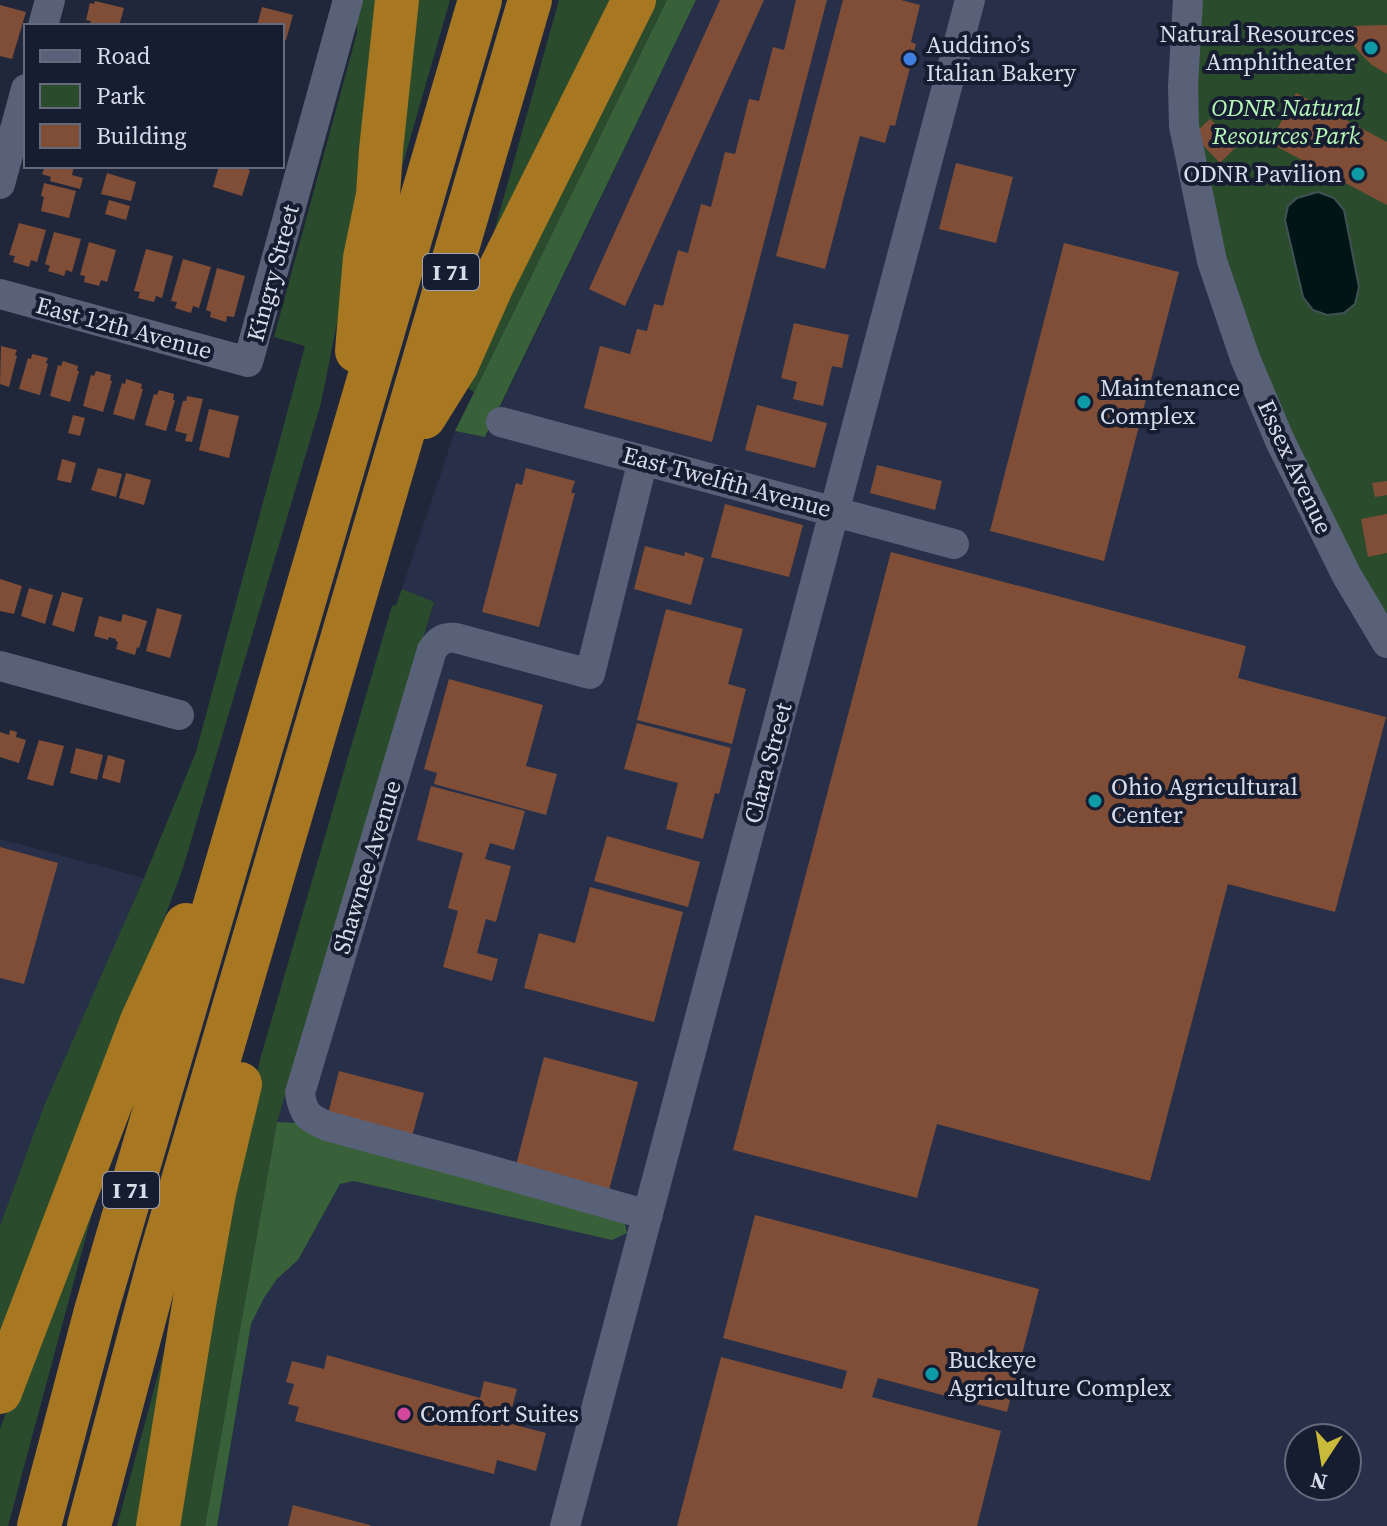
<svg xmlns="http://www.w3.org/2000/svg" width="1387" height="1526" viewBox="0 0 1387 1526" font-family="'Source Serif 4',serif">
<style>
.built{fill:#272f49;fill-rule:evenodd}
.green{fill:#2b4c2c}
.forest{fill:#38613a}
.water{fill:#001515;stroke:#405155;stroke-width:2}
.building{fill:#804e36}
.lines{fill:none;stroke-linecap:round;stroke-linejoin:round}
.minor{stroke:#596179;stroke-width:30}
.highway{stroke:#a77722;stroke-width:44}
.culture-dot{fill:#0f9aa8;stroke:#171d31;stroke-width:3}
.shop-dot{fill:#3f7fe0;stroke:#171d31;stroke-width:3}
.hotel-dot{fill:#d1479c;stroke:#171d31;stroke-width:3}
.labels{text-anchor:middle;stroke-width:8;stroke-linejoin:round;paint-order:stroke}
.shield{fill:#171d31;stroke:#9da3b2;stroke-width:2}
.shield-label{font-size:22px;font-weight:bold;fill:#d7dce9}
.poi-label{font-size:24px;fill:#d7dce9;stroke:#171d31;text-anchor:start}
.park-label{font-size:24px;font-style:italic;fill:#b7f8b8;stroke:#171d31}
.street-label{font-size:24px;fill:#d7dce9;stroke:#171d31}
</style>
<rect width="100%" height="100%" fill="#21273b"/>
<path class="built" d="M696 0H1387V1526H217L251 1324 264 1298 277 1279 298 1260 340 1184 354 1181 297 1124 277 1122 434 603 402 589 455 431 486 437ZM1299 1438H1347V1486H1299Z
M0 839 144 878 45 1106 0 1226Z"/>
<path class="green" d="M360 0H383L341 303 321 403 182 871 0 1355V1226L44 1106 144 878 196 752 305 346 274 337 357 33V10Z
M410 0H450L391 205Z
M559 0H619L489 250Z
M651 0H667L474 392 464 386Z
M1188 0H1387V643L1280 441 1184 126Z
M402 589 434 602 277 1122 205 1526H173L239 1153 261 1056 392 606 396 605Z
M102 1161 106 1162 8 1526H0V1429Z
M195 1238 147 1526H117Z"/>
<path class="forest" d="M667 0H696L485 437 455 431Z
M277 1122 297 1123 624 1220 627 1233 612 1240 354 1181 340 1184 298 1260 277 1279 264 1298 251 1324 217 1526H205Z"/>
<path class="water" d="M1318 192 1334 198 1344 210 1359 287 1355 304 1344 313 1327 315 1313 310 1303 297 1285 220 1288 206 1297 198Z"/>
<path class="building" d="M720 0H764L625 306 589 289Z
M796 0H827L712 442 584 408 600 346 630 354 637 329 647 331 654 304 663 306 678 250 688 253 701 204 711 207 725 152 735 154 749 99 759 101 773 47 784 50Z
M843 0H901L920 5 911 42 916 44 895 126 890 125 885 143 860 136 825 269 776 256Z
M95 1 124 8 119 26H95L90 25 91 21 86 20 90 3 94 4Z
M0 5 26 12 12 59 0 56Z
M262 7 293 15 286 40 282 39V26H257Z
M1387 25V74L1372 65 1359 52 1353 44 1351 35V26Z
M1296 93 1387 142V205L1270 143Z
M1210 119 1237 146 1220 163 1193 135Z
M956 163 1013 177 996 243 939 229Z
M45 166H74L72 175 83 178 80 189 50 181 51 177 42 174Z
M219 166H235L250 170 242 196 213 187Z
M107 173 136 182 131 201 101 194Z
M44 183 76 191 69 218 41 211 44 197 41 196Z
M109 200 130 206 126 220 105 214Z
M19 223 46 230 37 262 31 260 29 267 13 262 15 256 9 255Z
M54 232 81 239 72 272 66 270 64 276 48 271 50 266 45 264Z
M89 242 116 250 107 282 101 280 99 286 84 282 85 276 80 275Z
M1064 243 1179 272 1104 561 990 531Z
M146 249 173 256 162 298 156 296 154 302 138 298 140 292 134 291Z
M183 259 211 267 199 308 193 306 191 313 175 308 177 302 171 301Z
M217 268 245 276 234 317 227 316 226 322 210 317 211 312 206 310Z
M794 323 849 335 842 368 832 366 823 406 793 399 797 382 781 378Z
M1 346 17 350 15 355 17 356 9 387 0 384Z
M32 354 48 358 46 363 48 364 40 395 19 389 28 358 31 359Z
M63 361 78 366 77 371H79L70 402 50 396 58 365 61 366Z
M96 371 111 375 110 380 112 381 103 412 83 406 91 375 94 376Z
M126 379 142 384 141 389H143L134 420 113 414 122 383 125 384Z
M159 390 174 394 173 400H175L166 431 145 425 154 394 157 395Z
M187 396 203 399 192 442 185 441 187 434 175 431 183 401H186Z
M757 405 827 423 815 468 745 450Z
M209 409 239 416 229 458 199 450Z
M73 415 85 418 80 436 68 433Z
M62 459 76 463 71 483 57 480Z
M877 465 942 481 935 510 870 493Z
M98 468 122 474 116 497 91 490Z
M526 468 575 481 571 493H575L539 627 482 612 516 483 522 485Z
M126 473 151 480 144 505 119 498Z
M1387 481V495L1375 497 1372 483Z
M725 504 803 525 789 577 711 557Z
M1387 514V553L1368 557 1361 519Z
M645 546 684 556 685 552 704 558 691 605 634 589Z
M891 552 1246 646 1238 678 1386 717 1335 912 1228 884 1150 1181 937 1124 917 1198 733 1150Z
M0 579 22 586 14 614 0 611Z
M29 588 53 595 45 624 21 616Z
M62 592 83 598 74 632 52 625Z
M157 608 182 615 170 658 146 651Z
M666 609 743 629 728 684 746 689 732 744 637 720Z
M123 614 147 621 139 648 137 647 135 655 116 649 118 642 116 641V639L109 637 108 640 94 636 99 616 121 622Z
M449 679 543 705 526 766 557 774 546 815 434 784 437 773 424 769Z
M637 723 731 748 719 794 715 793 703 839 666 829 678 783 624 769Z
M10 730 17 732 16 737 26 740 19 763 0 757V732L9 735Z
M39 740 64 746 53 786 27 779Z
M76 748 103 755 97 780 70 773Z
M108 755 125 760 120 783 102 778Z
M431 786 525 811 514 850 490 843 485 859 511 866 496 922 486 919 477 953 498 959 492 981 443 967 458 911 448 908 463 853 417 840Z
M607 836 700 862 688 907 594 881Z
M0 847 58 863 24 984 0 978Z
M590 887 683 912 654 1022 524 988 539 933 575 943Z
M544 1057 638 1082 609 1190 516 1165Z
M339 1071 424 1093 412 1136 328 1114Z
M755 1215 1039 1289 1007 1412 878 1378 872 1397 1001 1431 977 1526H677L721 1357 842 1389 847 1371 723 1338Z
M327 1355 480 1398 484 1381 517 1389 508 1423 546 1433 536 1471 497 1460 494 1474 295 1421 299 1407 288 1404 294 1384 286 1382 292 1361 324 1369Z
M293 1505 370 1525V1526H288Z"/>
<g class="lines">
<path class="minor" d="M1188 0 1183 86 1184 126 1212 261 1245 358 1280 441 1347 576 1387 643
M43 26 50 0
M0 184 26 89
M0 294 248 362 348 0
M501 422 954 544
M643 460 590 674 456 638C444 637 439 640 432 650L300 1093C303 1114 308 1118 327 1126L472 1165 648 1215
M0 666 179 715
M565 1526 970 0"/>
<path class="highway" d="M357 351 365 258 378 195 381 150 397 0
M424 417 457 364 492 285 634 0
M0 1392 142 1021 186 925
M39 1526 96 1311 480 0
M89 1526 160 1259 530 0
M158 1526 194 1305 214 1193 240 1084"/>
</g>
<g class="culture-dot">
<circle cx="1371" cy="48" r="8"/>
<circle cx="1358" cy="174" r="8"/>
<circle cx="1084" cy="402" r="8"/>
<circle cx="1095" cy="801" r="8"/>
<circle cx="932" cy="1374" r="8"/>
</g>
<circle class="shop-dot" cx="910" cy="59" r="8"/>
<circle class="hotel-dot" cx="404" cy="1414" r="8"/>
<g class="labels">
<g class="shield">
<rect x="423" y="254" width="56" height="36" rx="6"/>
<rect x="103" y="1172" width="56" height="36" rx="6"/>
</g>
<g class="shield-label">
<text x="451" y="280">I 71</text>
<text x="131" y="1198">I 71</text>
</g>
<g class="poi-label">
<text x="1355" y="42" text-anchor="end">Natural Resources<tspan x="1355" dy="28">Amphitheater</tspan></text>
<text x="926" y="53">Auddino’s<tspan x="926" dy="28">Italian Bakery</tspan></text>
<text x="1342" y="182" text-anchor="end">ODNR Pavilion</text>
<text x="1100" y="396">Maintenance<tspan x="1100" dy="28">Complex</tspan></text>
<text x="1111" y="795">Ohio Agricultural<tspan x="1111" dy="28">Center</tspan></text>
<text x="948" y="1368">Buckeye<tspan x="948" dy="28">Agriculture Complex</tspan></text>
<text x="420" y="1422">Comfort Suites</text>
</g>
<g class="park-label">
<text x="1286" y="116">ODNR Natural<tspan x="1286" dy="28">Resources Park</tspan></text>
</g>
<g class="street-label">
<text transform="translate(273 273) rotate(-75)" y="8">Kingry Street</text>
<text transform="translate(124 328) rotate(15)" y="8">East 12th Avenue</text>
<text transform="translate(1295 467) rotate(65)" y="8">Essex Avenue</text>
<text transform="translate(727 482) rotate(15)" y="8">East Twelfth Avenue</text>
<text transform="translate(768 763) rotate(-75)" y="8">Clara Street</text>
<text transform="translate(367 867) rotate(-73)" y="8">Shawnee Avenue</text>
</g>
</g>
<rect x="24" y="24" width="260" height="144" fill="#171d31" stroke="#64697b" stroke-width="2"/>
<rect x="40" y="50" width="40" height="12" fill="#596179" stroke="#64697b" stroke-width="2"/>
<text x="96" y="64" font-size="24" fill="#d7dce9">Road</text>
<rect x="40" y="84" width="40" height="24" fill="#2b4c2c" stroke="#64697b" stroke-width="2"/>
<text x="96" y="104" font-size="24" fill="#d7dce9">Park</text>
<rect x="40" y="124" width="40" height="24" fill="#804e36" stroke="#64697b" stroke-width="2"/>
<text x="96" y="144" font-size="24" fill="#d7dce9">Building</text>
<g transform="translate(1323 1462) rotate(192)"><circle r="38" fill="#171d31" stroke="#64697b" stroke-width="2"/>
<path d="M0-6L14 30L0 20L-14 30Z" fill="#caba3a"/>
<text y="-12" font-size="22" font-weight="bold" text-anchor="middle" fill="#d7dce9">N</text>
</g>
</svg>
